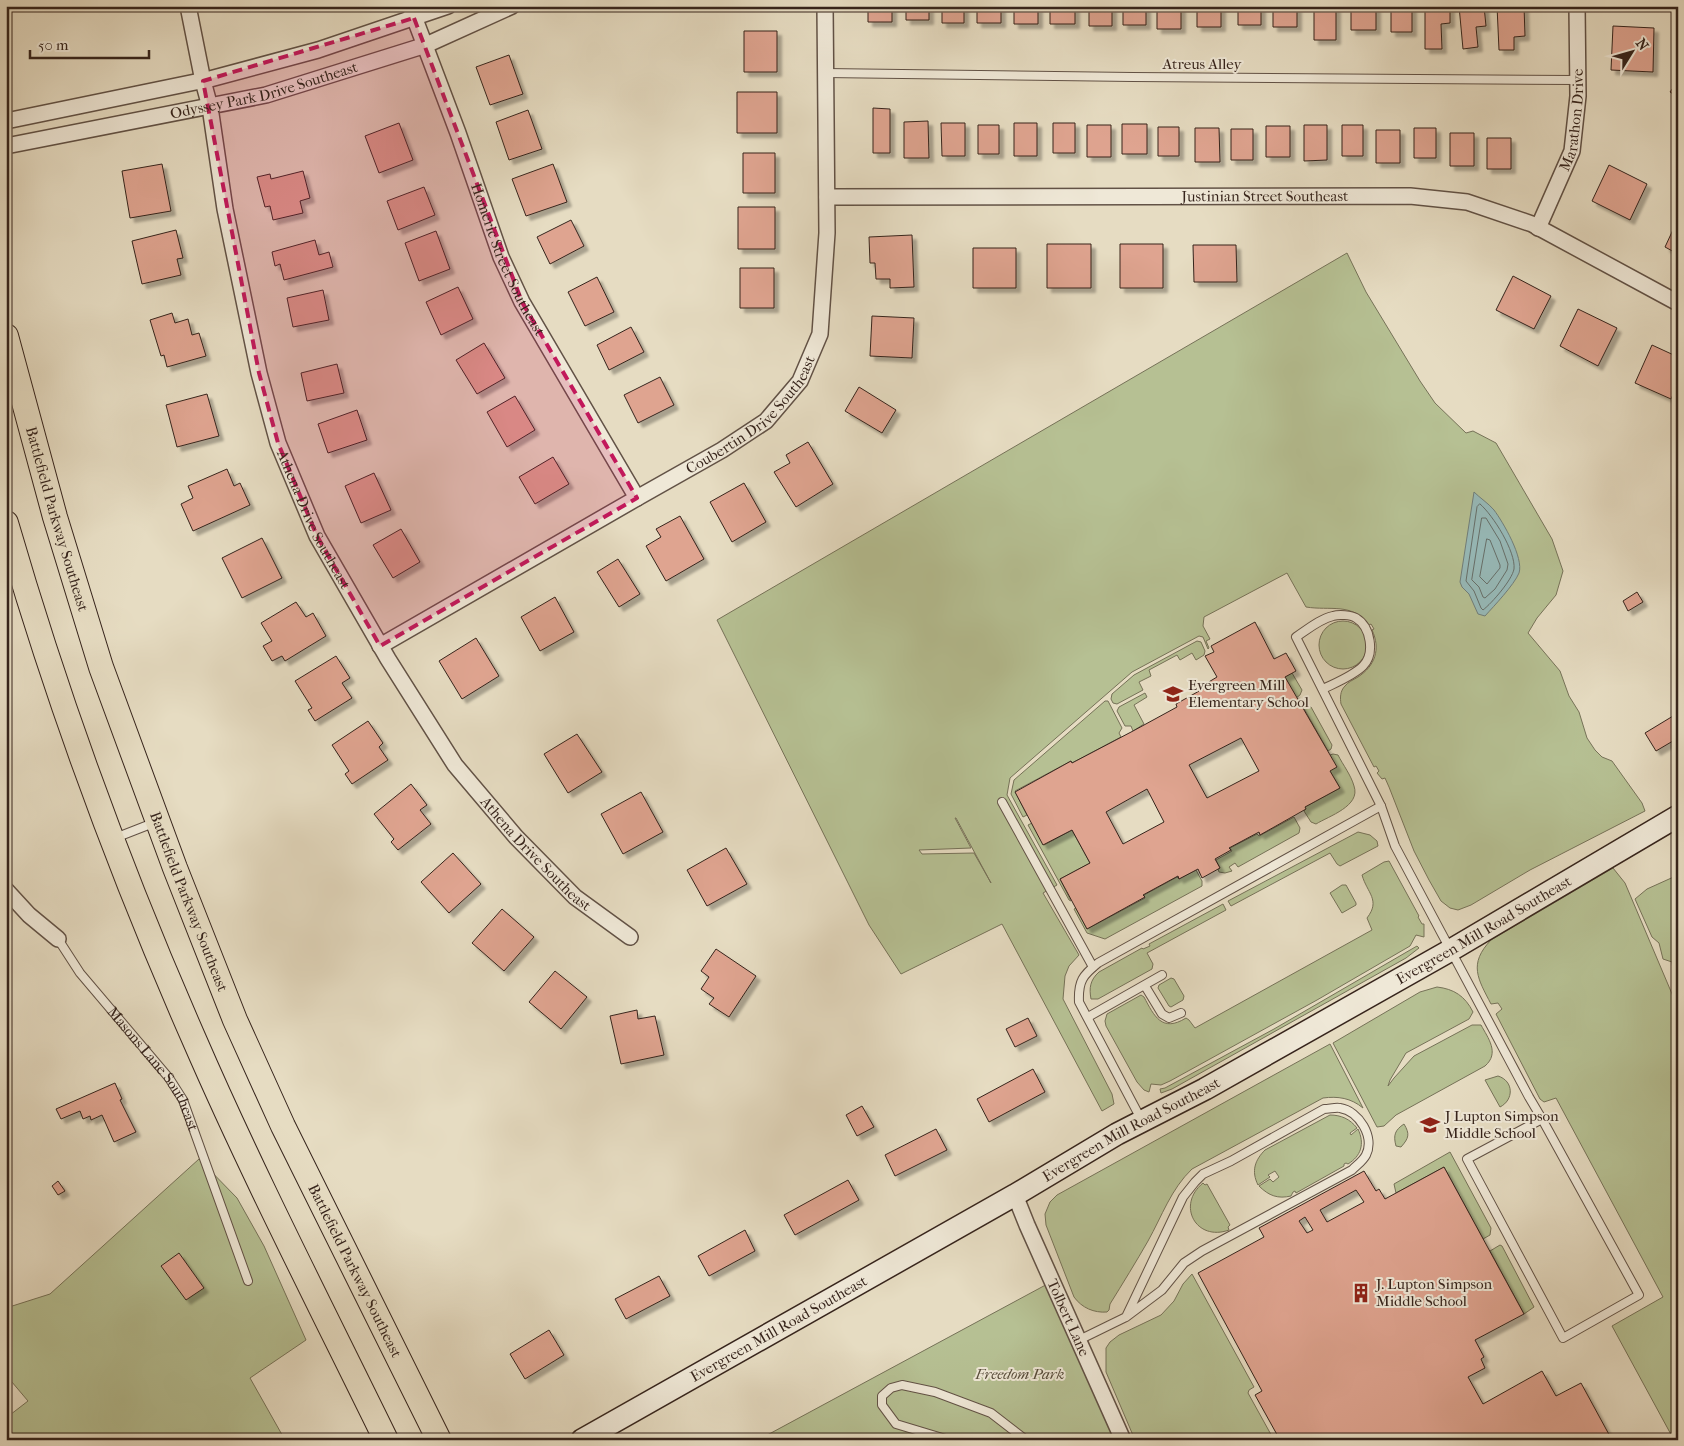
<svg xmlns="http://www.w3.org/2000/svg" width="1684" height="1446" viewBox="0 0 1684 1446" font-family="'IM FELL French Canon',serif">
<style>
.green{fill:#b6c093;stroke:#767258;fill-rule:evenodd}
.water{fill:#97bab9;stroke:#707e7a}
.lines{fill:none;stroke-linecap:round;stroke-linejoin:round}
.shore{stroke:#666f6a;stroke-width:1}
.building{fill:#dfa490;stroke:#36241c;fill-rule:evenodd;filter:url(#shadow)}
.lane-casing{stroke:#625246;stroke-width:10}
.street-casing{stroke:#625246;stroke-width:18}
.secondary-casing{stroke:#36241c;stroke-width:24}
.primary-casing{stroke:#36241c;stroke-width:26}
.lane{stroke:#efe8d7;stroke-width:8}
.street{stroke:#efe8d7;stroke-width:15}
.secondary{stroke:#efe8d7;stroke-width:21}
.primary{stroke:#e6dcc2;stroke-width:24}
.marked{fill:#c2185b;fill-opacity:0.2;stroke:#c2185b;stroke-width:4;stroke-dasharray:10 6;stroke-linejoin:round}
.labels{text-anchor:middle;stroke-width:4;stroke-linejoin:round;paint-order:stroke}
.street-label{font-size:15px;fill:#36241c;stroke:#efe8d7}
.poi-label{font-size:15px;fill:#36241c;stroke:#efe8d7;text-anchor:start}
.park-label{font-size:15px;font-style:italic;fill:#564b3a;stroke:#efe8d7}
</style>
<defs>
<filter id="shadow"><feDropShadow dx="4.5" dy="4.5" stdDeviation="1" flood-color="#0004"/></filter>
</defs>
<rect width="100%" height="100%" fill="#e6dcc2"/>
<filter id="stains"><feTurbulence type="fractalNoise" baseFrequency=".004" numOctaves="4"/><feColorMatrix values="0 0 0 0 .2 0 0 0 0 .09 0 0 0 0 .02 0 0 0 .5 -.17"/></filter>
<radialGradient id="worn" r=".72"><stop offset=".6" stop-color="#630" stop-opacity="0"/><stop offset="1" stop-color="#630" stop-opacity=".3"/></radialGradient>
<path class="green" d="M1347 253 1366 292 1420 381 1435 403 1466 433 1473 431 1496 443 1552 539 1563 571 1556 595 1537 618 1528 633 1560 671 1569 696 1579 712 1587 738 1595 750 1602 757 1612 761 1642 803 1645 811 1530 870 1471 905 1458 910 1450 908 1441 901 1429 880 1414 851 1389 787 1385 778 1382 779 1377 773 1379 771 1376 766 1374 767 1341 704C1340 698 1340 691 1345 686 1348 682 1353 680 1358 677 1375 666 1381 649 1372 630L1374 629 1371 624 1369 625C1352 602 1330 611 1306 607L1287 573 1204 617 1203 626 1210 639 1206 641 1209 648 1208 649 1203 637 1199 636 1132 672 1010 778 1007 795 1057 885 1043 893 1079 955 1069 966 1065 976 1063 999 1112 1094 1114 1104 1102 1111 1002 924 901 974 869 925 717 620ZM955 818H956L991 883 974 853 922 854 919 850 971 848Z
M1319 645a24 24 0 1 1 48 0a24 24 0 1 1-48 0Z
M1197 641 1201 642 1205 651 1204 655 1196 660 1192 653 1180 660 1177 655 1149 670 1151 676 1139 682 1143 690 1117 704 1113 703 1111 699 1112 694 1134 675Z
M1292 673 1302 690 1300 695 1296 698 1285 677Z
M1145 693 1147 697 1134 705 1144 724 1133 731 1131 726H1125L1117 711 1119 707Z
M1105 701H1108L1122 728 1119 733 1121 737 1072 763 1071 761 1015 791 1027 815 1023 817 1011 794 1014 780Z
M1306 706 1311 707 1332 745 1331 749 1328 751 1303 707Z
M1333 754 1338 755C1343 765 1351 775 1354 786 1361 806 1329 816 1316 824L1311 822 1304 811 1306 809 1305 807 1340 788 1330 771V755Z
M1294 817 1300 828 1299 833 1238 867 1235 863 1229 867 1232 871 1225 873 1219 872 1218 869 1220 868 1216 860 1232 851 1230 848 1257 834 1259 836Z
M1032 823 1044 845 1072 830 1090 863 1060 879 1071 901 1069 900 1028 825Z
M1358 832 1370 835 1377 841 1378 846 1340 866 1337 864 1330 853 1231 906 1228 901Z
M1389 861 1419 916 1418 917 1422 924H1424V937L1416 935 1410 946 1317 1000 1170 1081 1161 1085 1151 1084 1149 1092 1144 1090 1137 1082 1106 1026 1105 1021 1107 1014 1141 995 1144 997C1154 1016 1162 1033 1186 1018L1189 1020 1195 1028 1372 930 1367 918C1381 900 1367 893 1362 875L1384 862Z
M1613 868 1625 883 1678 1008V1440H1674L1612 1326 1663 1297 1556 1098 1544 1102 1540 1099 1496 1014 1502 1009 1498 1003 1491 1004C1478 979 1468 964 1491 940Z
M1196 870 1202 881V886L1105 939 1087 933 1074 909 1076 908 1087 929 1145 898 1144 895 1177 877 1179 879Z
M1678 875V896L1675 901 1678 904V1003L1676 998 1672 962 1663 959 1659 943 1652 937 1635 899 1647 889Z
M1342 885H1346L1356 903V905L1342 913 1330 893Z
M1223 904 1226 910 1147 953 1153 964 1152 969 1098 999H1091C1089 988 1090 980 1099 972L1142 948 1143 949 1150 946 1149 944Z
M1417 946 1419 948 1406 958 1172 1089 1161 1093 1160 1089 1165 1088 1274 1029Z
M1171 978 1174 979 1184 996 1183 1000 1171 1007 1169 1006 1158 988 1159 985Z
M1437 987C1454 989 1465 996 1473 1012L1469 1019 1406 1053 1390 1080 1388 1086 1394 1078 1414 1056 1472 1025H1481C1488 1038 1500 1053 1485 1066L1396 1115 1384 1126 1377 1127 1333 1043 1420 992Z
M1330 1044 1363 1108C1351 1098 1338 1096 1323 1098L1192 1169C1171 1189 1162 1216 1148 1241 1136 1262 1123 1283 1110 1304L1109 1310 1107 1312C1094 1313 1082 1308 1074 1297L1046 1225 1045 1214 1050 1202 1057 1195Z
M1498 1076C1514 1081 1514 1100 1500 1107L1485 1080Z
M1330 1115C1341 1115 1350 1119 1357 1128L1350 1133 1351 1135 1358 1129C1365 1144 1361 1156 1348 1164L1346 1163 1344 1164V1166L1296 1193 1295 1191 1293 1192 1291 1196C1278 1199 1269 1196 1259 1186L1270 1179 1273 1182 1279 1177 1275 1171 1268 1175 1270 1177 1258 1185C1251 1171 1255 1160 1265 1150Z
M1404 1124C1410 1134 1409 1138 1401 1147L1396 1146C1393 1135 1395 1130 1404 1124Z
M1450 1152 1491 1228 1490 1235 1483 1239 1444 1167 1396 1193 1394 1184Z
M199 1159 237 1198 264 1246 306 1340 250 1378 285 1440H6V1418L28 1401 6 1375V1308L50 1294Z
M1203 1183 1205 1185 1207 1184 1230 1225 1228 1227 1229 1230C1196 1242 1176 1205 1203 1183Z
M1500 1245 1502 1246 1534 1307 1524 1314 1490 1251Z
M1192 1274 1254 1387 1249 1390 1248 1393 1274 1440H1135L1106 1372V1348L1110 1342 1119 1335 1161 1315 1174 1301 1183 1284Z
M1053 1281 1123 1440H758Z"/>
<path class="water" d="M1474 492C1480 498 1488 503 1494 510 1503 522 1524 558 1519 573 1514 585 1494 606 1485 616L1478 614 1469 594 1462 587 1460 582Z"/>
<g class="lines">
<path class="shore" d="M1480 504C1493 515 1516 552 1514 569 1512 580 1492 603 1483 610L1481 608 1474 591 1466 581 1477 507Z
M1482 518H1486L1500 541 1508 564 1507 570 1495 589 1485 598 1483 597 1479 587 1472 580Z
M1487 539 1490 540 1500 565V568L1487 584 1480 577Z"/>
</g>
<path class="building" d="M868 6H892V22H868Z
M906 6H929V20H906Z
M942 6H964V23H942Z
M977 6H1001V23H977Z
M1014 6H1038V24H1014Z
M1050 6H1075V24H1050Z
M1089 6H1112V26H1089Z
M1123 6H1146V25H1123Z
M1157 6H1181V29H1157Z
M1197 6H1221V27H1197Z
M1238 6H1261V25H1238Z
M1273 6H1297V27H1273Z
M1314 6H1336V40H1314Z
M1351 6H1376V30H1351Z
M1391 6H1412V32H1391Z
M1425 6H1450V23L1441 24 1442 49H1425Z
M1459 6H1484L1486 26 1476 27 1478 47 1463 49Z
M1497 6H1524L1525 36 1514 37V50H1499Z
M1613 26 1654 28 1653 72 1611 70Z
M744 31H777V72H744Z
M509 55 523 94 490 105 476 67Z
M1678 81V97L1670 92Z
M737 92H777V133H737Z
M873 108 890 109V153H873Z
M528 110 542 149 509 160 496 122Z
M928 121 929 158H904V122Z
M399 123 413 160 379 173 365 136Z
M941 123H965V156H942Z
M1014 123H1037V156H1014Z
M1053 123H1075V153H1053Z
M1122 124H1147V154H1122Z
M978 125H999V154H978Z
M1087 125H1111V157H1087Z
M1304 125H1327V160L1304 161Z
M1342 125H1363V156H1342Z
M1266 126H1290V157H1266Z
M1158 127H1179V156H1158Z
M1195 128H1219L1220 162H1195Z
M1414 128H1436V158H1414Z
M1231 129H1253V160H1231Z
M1376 130H1400V163H1376Z
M1450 133H1474V166H1450Z
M1487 138H1511V169H1487Z
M743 153H775V193H743Z
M162 164 171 211 130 218 122 171Z
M553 164 567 202 526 216 512 179Z
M1609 165 1647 184 1630 220 1592 201Z
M303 171 310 198 300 201 303 213 273 220 270 206 265 207 257 177 270 174 271 179Z
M424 187 435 215 398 230 387 201Z
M738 207H775V249H738Z
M1678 219V254L1665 247Z
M571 220 584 246 550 264 537 237Z
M176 230 183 258 177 259 181 275 142 284 132 241Z
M436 231 450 269 419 281 405 243Z
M912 235 914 287 890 288V279H876L875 263H870L869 237Z
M315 240 319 255 329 252 333 267 284 280 280 264 275 266 272 252Z
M1047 244H1091V288H1047Z
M1120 244H1163V288H1120Z
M1193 245H1236L1237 282H1194Z
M973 248H1016V288H973Z
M740 268H774V308H740Z
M1513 276 1551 296 1534 329 1496 310Z
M597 277 614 312 585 326 568 292Z
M458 287 473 319 441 335 426 302Z
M323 290 329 320 293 327 287 298Z
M1578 309 1617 328 1598 366 1560 346Z
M172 313 175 323 188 319 192 335 199 333 206 356 167 367 164 355 161 356 150 320Z
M872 316 914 318 912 358 870 356Z
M631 327 644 352 609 370 597 345Z
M484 343 505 378 477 394 456 360Z
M1652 345 1678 357V383L1671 399 1635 383Z
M337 364 344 393 307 401 301 373Z
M660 377 674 405 638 423 624 395Z
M859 387 896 410 882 433 845 411Z
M207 394 219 436 177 447 166 405Z
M515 396 535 430 507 447 487 412Z
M357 410 367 440 328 453 318 424Z
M808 442 833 484 796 507 774 472 790 463 786 455Z
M553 457 569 484 535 504 519 477Z
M227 469 234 486 240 483 250 505 193 531 181 504 193 498 188 486Z
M374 473 391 510 361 523 345 486Z
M744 483 766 522 732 542 710 502Z
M680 516 704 559 666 581 646 546 661 537 656 529Z
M401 529 420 562 393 578 373 545Z
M262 538 282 578 242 598 222 558Z
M618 559 640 594 619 607 597 572Z
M1637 592 1643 602 1628 611 1623 601Z
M555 597 574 632 540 651 521 617Z
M296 602 306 617 313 613 326 636 285 661 282 656 272 661 263 646 272 641 261 623Z
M1255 622 1274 659 1286 653 1296 671 1285 677 1337 767 1330 771 1340 788 1305 807 1306 809 1260 835 1259 832 1229 848 1231 850 1215 859 1220 868 1202 878 1198 869 1179 879 1178 876 1143 895 1145 897 1087 929 1060 879 1090 863 1072 830 1043 845 1015 792 1071 761 1072 763 1133 731 1177 707 1176 704 1208 686 1207 683 1217 677 1205 656 1214 652 1211 646ZM1241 738 1259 771 1207 798 1189 765ZM1147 789 1164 822 1123 844 1106 812Z
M476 638 499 676 462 699 439 661Z
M336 656 350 678 342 683 352 698 315 721 308 710 312 708 295 681Z
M1678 713V738L1656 751 1645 733Z
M368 721 383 743 379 747 388 760 352 784 345 774 349 771 332 745Z
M577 734 602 772 568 793 544 754Z
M411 784 427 805 420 810 431 824 398 850 391 842 394 839 374 814Z
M641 792 663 832 623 854 601 814Z
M726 848 747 884 707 906 687 870Z
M453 853 481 884 449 913 421 882Z
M502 909 534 937 504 971 472 943Z
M716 949 756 976 729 1017 709 1004 714 998 701 989 709 977 701 971Z
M555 971 587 997 561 1029 529 1002Z
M637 1010 638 1019 655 1016 664 1055 621 1064 610 1016Z
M1028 1018 1037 1036 1015 1047 1006 1029Z
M1033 1069 1045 1092 989 1122 977 1099Z
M115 1083 122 1099 120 1100 136 1132 114 1142 102 1115 91 1120 90 1116 83 1119 80 1111 61 1119 56 1109Z
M862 1106 874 1127 857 1136 846 1115Z
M936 1129 947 1150 895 1176 885 1155Z
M1444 1167 1524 1314 1475 1340 1484 1357 1481 1359 1485 1368 1468 1377 1483 1404 1542 1371 1556 1396 1581 1383 1612 1440H1280L1255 1395 1262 1391 1198 1273 1264 1237 1259 1228 1364 1171 1376 1191 1379 1189 1385 1199ZM1356 1190 1364 1202 1327 1222 1320 1210ZM1305 1217 1313 1230 1307 1233 1299 1221Z
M848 1180 859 1200 795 1235 784 1215Z
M58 1181 65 1191 58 1195 52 1186Z
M745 1230 755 1251 709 1276 698 1256Z
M179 1253 204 1288 186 1300 161 1266Z
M659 1276 670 1296 626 1319 615 1299Z
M549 1330 564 1355 525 1379 510 1354Z"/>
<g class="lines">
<defs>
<g id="lane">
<path d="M825 73 1133 77 1578 80"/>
<path d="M1323 689C1335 683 1353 676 1363 666 1375 654 1371 627 1356 618 1351 615 1339 614 1333 616 1320 619 1308 629 1296 637L1381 806 1395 846 1529 1097 1542 1119 1639 1295 1563 1338 1467 1159 1542 1119"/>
<path d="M1002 802 1093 967"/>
<path d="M115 838 156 822"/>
<path id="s1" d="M58 939 80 973 169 1078 183 1100 248 1281"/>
<path d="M1145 986 1162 1014 1169 1018 1181 1013"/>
<path d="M1088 1017 1162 975"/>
<path d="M1141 1119 1079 1002C1078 981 1083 975 1098 963L1381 806"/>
<path d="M1079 1340 1126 1317 1162 1290 1184 1263 1202 1251 1352 1170C1357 1165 1363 1161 1366 1155 1375 1137 1359 1111 1340 1108 1336 1107 1329 1109 1324 1109L1231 1161 1203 1174 1195 1182 1183 1197 1126 1317"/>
<path d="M949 1440 896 1424 882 1405V1396L891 1388 902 1385 935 1392 991 1413 1026 1440"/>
</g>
<g id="street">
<path id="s2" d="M188 6 203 81 210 107 225 209 259 373 278 443 317 536 388 659 455 765 516 837 575 897 630 937"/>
<path id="s3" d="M410 6 458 133 501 257 522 302 637 498"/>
<path d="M6 121 210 79 318 50 448 6"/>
<path id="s4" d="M6 146 266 95 426 45 512 6"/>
<path id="s5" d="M827 197 1410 196 1467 202 1532 224 1678 303"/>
<path id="s6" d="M1538 228 1572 151 1578 96 1577 6"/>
<path id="s7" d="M380 646 637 498 722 450 766 421 800 381 820 334 827 233 825 6"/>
<path d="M6 890 29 915 58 939"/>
<path id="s8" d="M1015 1195 1027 1225 1123 1440"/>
</g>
<g id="secondary">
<path id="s9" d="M582 1440 1015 1195 1117 1134 1205 1089 1451 950 1678 816"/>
</g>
<g id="primary">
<path id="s10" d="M6 336 55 517 101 667 175 868 235 1020 283 1126 439 1440"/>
<path d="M6 523C57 699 120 871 194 1039 253 1175 321 1307 386 1440"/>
</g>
</defs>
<use href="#lane" class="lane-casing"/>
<use href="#street" class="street-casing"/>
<use href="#secondary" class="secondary-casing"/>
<use href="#primary" class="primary-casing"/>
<use href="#lane" class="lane"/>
<use href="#street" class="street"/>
<use href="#secondary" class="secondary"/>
<use href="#primary" class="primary"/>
</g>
<path class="marked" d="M414 18 522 302 637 498 380 646 317 536 278 443 259 373 203 81Z"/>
<defs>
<symbol id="school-bare" viewBox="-9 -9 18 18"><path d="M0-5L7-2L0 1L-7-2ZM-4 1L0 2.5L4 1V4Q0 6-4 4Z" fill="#8f2418" stroke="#efe8d7" stroke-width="2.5" paint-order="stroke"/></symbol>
<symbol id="building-bare" viewBox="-9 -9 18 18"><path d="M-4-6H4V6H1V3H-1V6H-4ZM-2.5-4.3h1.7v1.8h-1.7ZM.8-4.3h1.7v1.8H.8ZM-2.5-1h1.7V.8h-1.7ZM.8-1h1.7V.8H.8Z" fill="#8f2418" stroke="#efe8d7" stroke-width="2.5" paint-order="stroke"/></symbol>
</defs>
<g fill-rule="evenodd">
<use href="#school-bare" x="1159" y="680" width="28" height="28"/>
<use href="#school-bare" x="1416" y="1111" width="28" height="28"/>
<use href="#building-bare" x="1347" y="1279" width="28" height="28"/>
</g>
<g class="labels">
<g class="street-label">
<text x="1202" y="69">Atreus Alley</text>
<text dy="5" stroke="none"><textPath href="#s4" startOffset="264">Odyssey Park Drive Southeast</textPath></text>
<text dy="5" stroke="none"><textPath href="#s6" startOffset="115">Marathon Drive</textPath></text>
<text dy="5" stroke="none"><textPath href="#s5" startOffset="438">Justinian Street Southeast</textPath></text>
<text dy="5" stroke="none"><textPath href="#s3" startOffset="272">Homeric Street Southeast</textPath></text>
<text dy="5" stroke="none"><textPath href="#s7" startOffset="440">Coubertin Drive Southeast</textPath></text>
<text dy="5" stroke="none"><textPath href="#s10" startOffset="190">Battlefield Parkway Southeast</textPath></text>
<text dy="5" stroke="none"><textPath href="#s2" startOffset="531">Athena Drive Southeast</textPath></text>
<text dy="5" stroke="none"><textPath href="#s2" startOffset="935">Athena Drive Southeast</textPath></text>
<text dy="5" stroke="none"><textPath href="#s10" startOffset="595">Battlefield Parkway Southeast</textPath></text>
<text dy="5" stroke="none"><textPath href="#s9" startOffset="1036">Evergreen Mill Road Southeast</textPath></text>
<text dy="5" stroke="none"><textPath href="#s1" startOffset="162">Masons Lane Southeast</textPath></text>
<text dy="5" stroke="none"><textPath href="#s9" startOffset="631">Evergreen Mill Road Southeast</textPath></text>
<text dy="5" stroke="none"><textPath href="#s10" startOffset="1000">Battlefield Parkway Southeast</textPath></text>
<text dy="5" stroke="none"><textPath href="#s8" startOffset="134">Tolbert Lane</textPath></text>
<text dy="5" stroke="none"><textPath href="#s9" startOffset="226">Evergreen Mill Road Southeast</textPath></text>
</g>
<g class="poi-label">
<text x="1188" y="690">Evergreen Mill<tspan x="1188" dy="17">Elementary School</tspan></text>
<text x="1445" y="1121">J Lupton Simpson<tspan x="1445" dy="17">Middle School</tspan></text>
<text x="1376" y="1289">J. Lupton Simpson<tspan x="1376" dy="17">Middle School</tspan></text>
</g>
<g class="park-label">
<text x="1020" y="1379">Freedom Park</text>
</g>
</g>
<rect width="1684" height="1446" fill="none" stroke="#e6dcc2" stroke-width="25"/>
<rect x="8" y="8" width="1669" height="1431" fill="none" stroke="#36241c" stroke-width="2.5"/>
<rect x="12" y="12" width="1659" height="1421" fill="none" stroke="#36241c"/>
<g transform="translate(1632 52) rotate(53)" stroke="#efe8d7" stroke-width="4" paint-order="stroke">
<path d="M0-4L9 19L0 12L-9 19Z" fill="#36241c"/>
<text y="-8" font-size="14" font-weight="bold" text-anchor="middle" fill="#36241c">N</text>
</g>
<path d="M30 50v8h119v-8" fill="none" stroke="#36241c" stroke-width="2.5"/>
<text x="38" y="50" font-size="15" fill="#36241c" stroke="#efe8d7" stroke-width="4" paint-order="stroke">50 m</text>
<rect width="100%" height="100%" filter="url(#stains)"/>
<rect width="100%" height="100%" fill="url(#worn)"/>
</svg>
